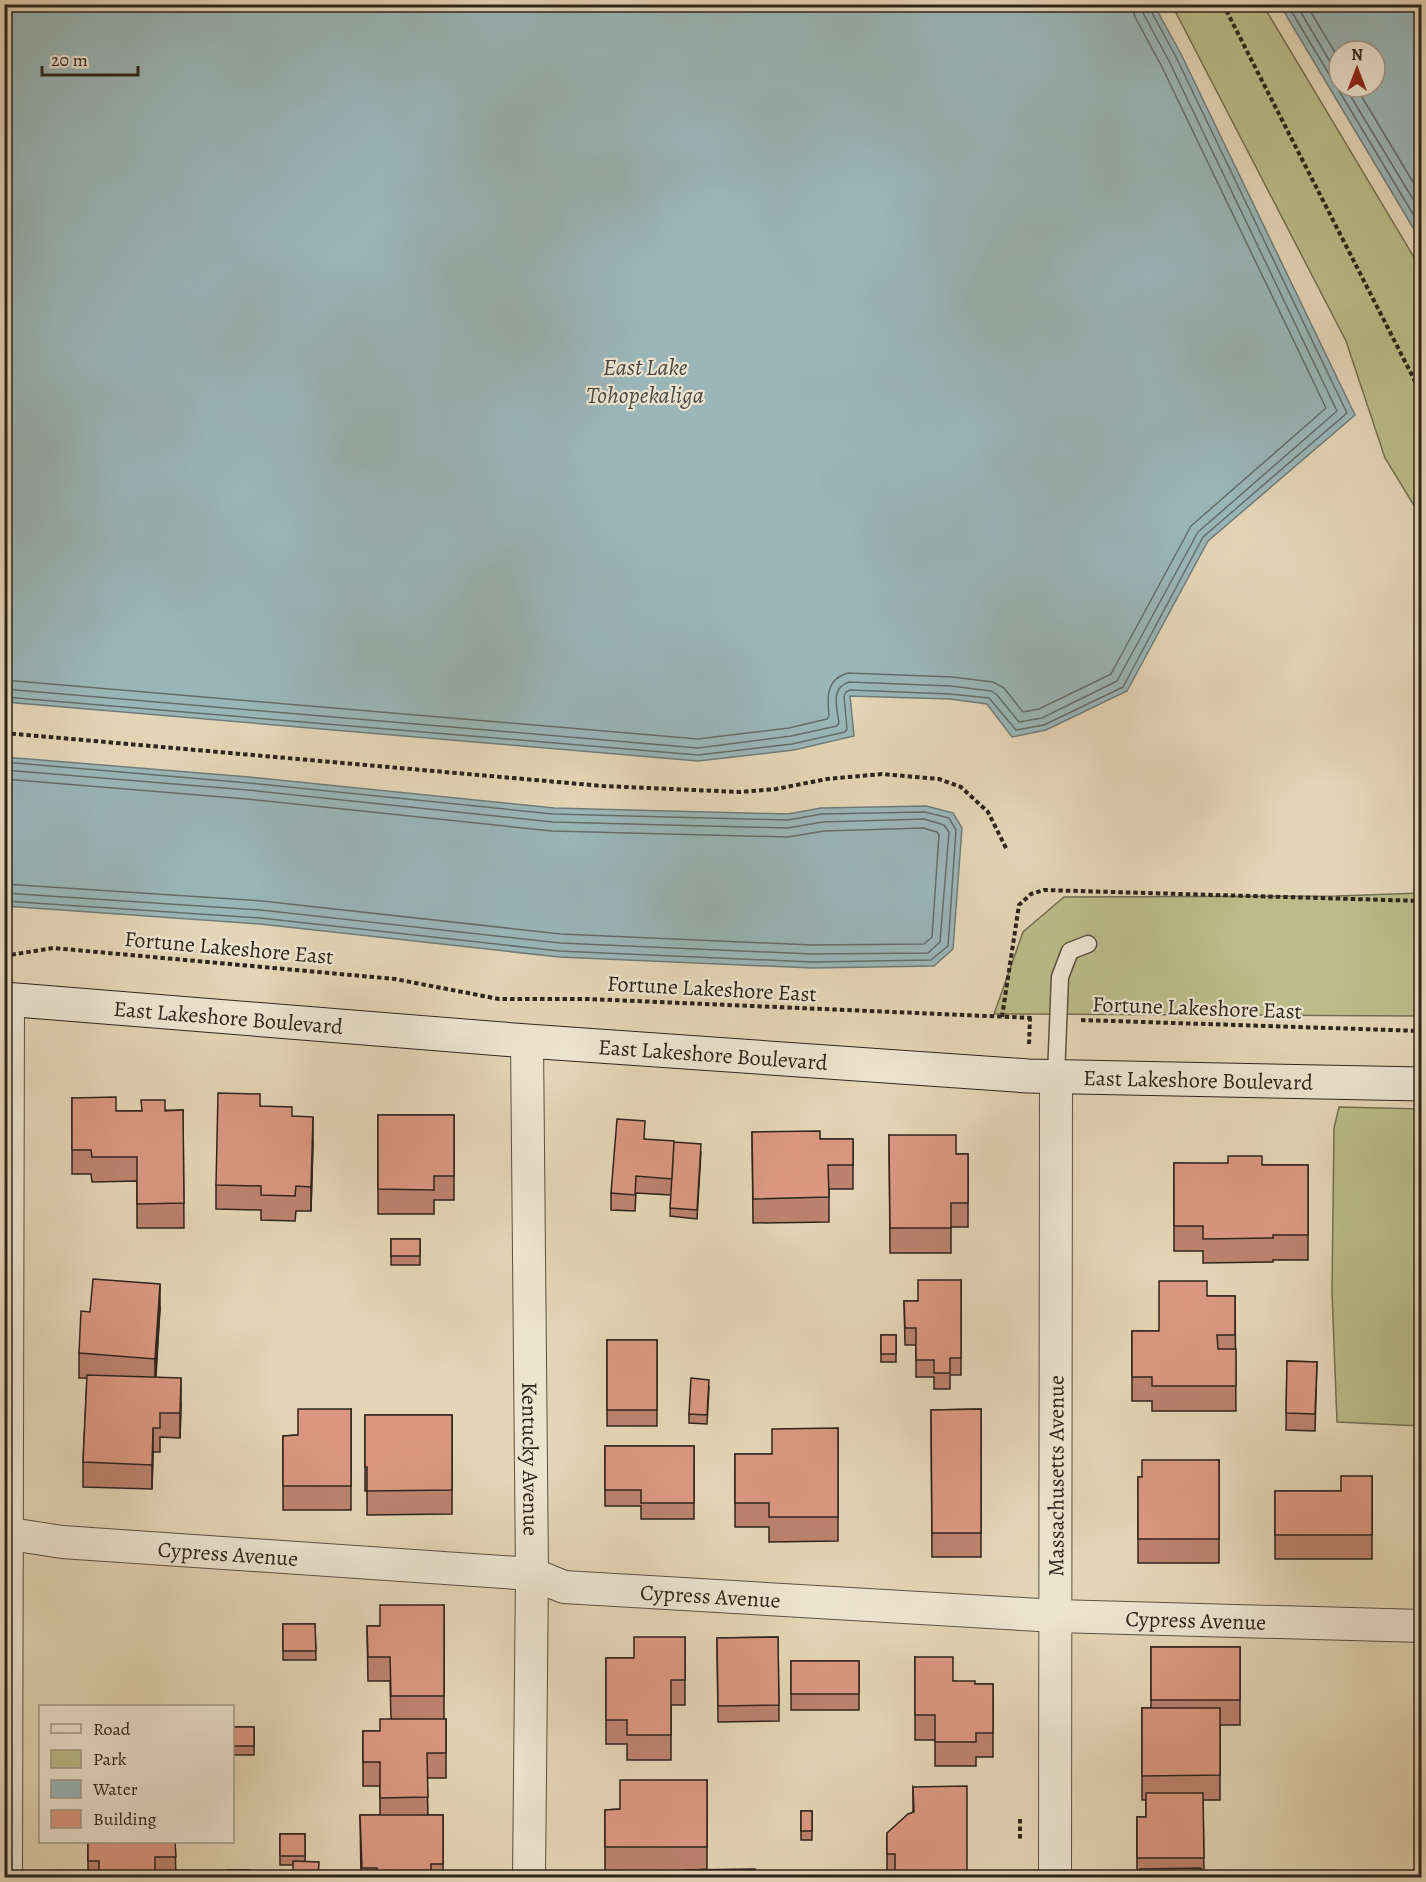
<svg xmlns="http://www.w3.org/2000/svg" width="1426" height="1882" viewBox="0 0 1426 1882" font-family="Alegreya,serif">
<style>
.green{fill:#babc89;stroke:#747052;stroke-width:1.5}
.water{fill:#9ab6b8;stroke:#6f7c7a;stroke-width:1.5;fill-rule:evenodd}
.lines{fill:none;stroke-linecap:round;stroke-linejoin:round}
.shore{stroke:#646e6a;stroke-width:1.5}
.lane-casing{stroke:#5c5142;stroke-width:19}
.street-casing{stroke:#5c5142;stroke-width:34}
.secondary-casing{stroke:#2e251c;stroke-width:35}
.path{stroke:#2e251c;stroke-width:4;stroke-dasharray:4.5 3;stroke-linecap:butt}
.lane{stroke:#ede4d0;stroke-width:16}
.street{stroke:#ede4d0;stroke-width:32}
.secondary{stroke:#ede4d0;stroke-width:33}
.wall{fill:#bc826f;stroke:#2e251c;stroke-width:1.5}
.shaded-wall{fill:#996a5a;stroke:#2e251c;stroke-width:1.5}
.building{fill:#db9781;stroke:#2e251c;stroke-width:1.5}
.labels{text-anchor:middle;stroke-width:4.5;stroke-linejoin:round;paint-order:stroke}
.street-label{font-size:22px;fill:#2e251c;stroke:#ede4d0}
.water-label{font-size:24px;font-style:italic;fill:#494943;stroke:#ede4d0}
</style>
<rect width="100%" height="100%" fill="#e4d5b6"/>
<filter id="stains"><feTurbulence type="fractalNoise" baseFrequency=".00333" numOctaves="4"/><feColorMatrix values="0 0 0 0 .2 0 0 0 0 .09 0 0 0 0 .02 0 0 0 .5 -.17"/></filter>
<radialGradient id="worn" r=".72"><stop offset=".6" stop-color="#630" stop-opacity="0"/><stop offset="1" stop-color="#630" stop-opacity=".3"/></radialGradient>
<path class="green" d="M1172 5H1263L1421 269V517L1385 458 1346 341Z
M1421 893V1016L994 1014 1023 932 1064 897 1336 896Z
M1339 1107 1421 1109V1426L1337 1422 1332 1292 1334 1128Z"/>
<path class="water" d="M4 5H1154L1181 54 1355 415 1208 541 1127 691 1046 730 1012 737 987 704 950 699 850 696 854 736 794 750 698 761 5 702Z
M1280 5H1421V241ZM1339 51H1375V87H1339Z
M4 757 249 777 554 808 788 814 821 808 926 806 953 813 962 828 953 949 934 966 812 968 559 957 260 924 5 906Z"/>
<g class="lines">
<path class="shore" d="M1287 4 1422 229
M1296 4 1339 77
M1306 4 1339 59
M1345 87 1422 214
M1356 87 1422 197
M4 680 698 739 789 728 827 719 829 716C827 697 826 679 848 673L952 677 993 682 1004 688 1023 712 1039 709 1111 674 1191 526 1326 408 1161 65 1135 17 1132 4
M4 689 698 748 791 736 837 726 839 723C837 708 830 688 849 682L951 686 991 691 997 695 1019 722 1042 718 1117 681 1198 532 1337 411 1169 61 1143 13 1141 4
M4 697 698 755 792 744 845 732 847 729 844 696 846 692 850 690 950 694 989 698 1016 730 1044 725 1123 687 1203 537 1347 413 1176 57 1150 9 1149 4
M4 762 249 783 553 814 788 820 822 814 925 812 949 818 956 830 948 946 931 960 812 962 559 951 260 918 4 901
M4 770 248 790 553 822 788 828 823 822 924 819 944 825 949 832 940 942 928 953 812 954 560 943 261 910 4 893
M4 779 247 799 552 831 788 837 824 831 923 828 937 832 939 835 932 937 924 944 812 945 561 934 262 901 4 884"/>
<defs>
<path id="lane" d="M1056 1076 1060 977 1070 951 1088 944"/>
<g id="street">
<path id="s1" d="M527 1041 532 1574 529 1878"/>
<path id="s2" d="M4 1533 62 1542 532 1574 564 1587 1056 1616 1422 1626"/>
<path d="M6 1878 8 1000"/>
<path id="s3" d="M1055 1878 1056 1076"/>
</g>
<g id="secondary">
<path id="s4" d="M4 999 527 1041 1028 1076 1422 1084"/>
</g>
</defs>
<use href="#lane" class="lane-casing"/>
<use href="#street" class="street-casing"/>
<use href="#secondary" class="secondary-casing"/>
<path class="path" d="M1223 4 1422 395
M4 733 603 786 740 792 776 789 827 779 882 774 939 779 961 787 988 812 1007 850
M4 956 53 948 395 979 499 999H588L1034 1018
M1002 1017 1019 905 1031 894 1044 890 1422 901
M1081 1020 1422 1031
M1029 1044 1030 1018
M1020 1819V1841"/>
<use href="#lane" class="lane"/>
<use href="#street" class="street"/>
<use href="#secondary" class="secondary"/>
</g>
<path class="wall" d="M72 1098 116 1111 183 1110 184 1228H137V1181L92 1182 91 1174H72Z
M260 1106 292 1116 313 1141 311 1211H296L295 1221 261 1220V1210L216 1209V1185Z
M378 1115H454V1200H434V1214H378Z
M752 1132 820 1139H853V1189H829V1222L753 1223Z
M889 1135 956 1154H968V1227H951V1253H890Z
M645 1139 674 1150 701 1152 697 1219 670 1216 671 1195 636 1193 635 1211 611 1210V1193Z
M1174 1163 1262 1165H1308V1260H1273V1262L1203 1263V1251H1174Z
M391 1239H420V1265H391Z
M961 1280V1375H950V1389H934V1377H916V1345H905L904 1301H918Z
M1207 1296H1235L1236 1411H1152V1401H1132V1331H1159Z
M160 1308 156 1377 181 1403 180 1438 160 1437V1452H153L152 1489 83 1487V1462L87 1378H79V1353L90 1312Z
M881 1335H896V1362H881Z
M607 1340H657V1426H607Z
M1287 1361 1317 1362 1315 1431 1286 1430Z
M709 1388 707 1424 689 1423V1414Z
M351 1409V1510H283V1436L298 1435Z
M981 1409V1557H932L931 1410Z
M365 1415H452V1514L367 1515V1491H365Z
M838 1428V1541L769 1542V1527H735V1454H772Z
M605 1446H694V1519H641V1506H605Z
M1219 1460V1563H1138V1477H1142Z
M1372 1476V1559H1275V1491H1341Z
M444 1605V1719H446V1778H427L428 1815H443V1878H361L360 1815H380V1786H363V1731H380L391 1719 390 1681H368L367 1626H380Z
M283 1624H315L316 1660H283Z
M685 1637V1705H671V1760H627V1744H606V1658H634Z
M778 1637 779 1721 718 1722 717 1638Z
M1151 1647H1240V1725H1220V1800H1203L1204 1875H1137V1817H1146V1800H1142V1708H1151Z
M915 1657 953 1681 975 1684H993V1757H976V1766H935V1740H915Z
M791 1661H859V1710H791Z
M232 1727H254V1755H232Z
M707 1780V1869L682 1871H605V1810L620 1809Z
M913 1787 967 1878H887V1833L913 1812Z
M801 1811H812V1840H801Z
M280 1834H305V1861L293 1865H280Z
M88 1842H175L176 1878H88Z"/>
<path class="shaded-wall" d="M313 1117V1141L311 1211V1187Z
M160 1284V1308L155 1383V1359Z
M181 1378V1403L180 1438V1413Z
M153 1428V1452L152 1489V1465Z"/>
<path class="building" d="M218 1093 260 1094V1106L292 1107V1116L313 1117 311 1187 296 1186 295 1196 261 1195V1186L216 1185Z
M116 1097V1111H142L141 1100H165V1111L183 1110 184 1203 137 1204V1157H92L91 1150H72V1098Z
M378 1115H454V1176H434V1190L378 1189Z
M617 1119 645 1121 644 1139 674 1141 672 1179 636 1176 635 1195 611 1193Z
M820 1131V1139H853V1165H828L829 1197 753 1199 752 1132Z
M889 1135H956V1154H968V1203H951V1228H890Z
M674 1142 701 1144 697 1210 670 1208Z
M1228 1156H1262V1165H1308V1235H1273V1238L1203 1239V1226H1174V1163H1228Z
M391 1239H420V1256H391Z
M93 1279 160 1284 155 1359 79 1353 81 1311 90 1312Z
M918 1280H961V1358H950V1373H934V1360H916V1328H905L904 1301H918Z
M1159 1281H1207V1296H1235V1335H1217L1218 1349H1236V1386H1152V1377H1132V1331H1159Z
M881 1335H896V1354H881Z
M607 1340H657V1410H607Z
M1287 1361 1317 1362 1315 1414 1286 1413Z
M87 1375 181 1378 180 1413H160V1428H153L152 1465 83 1462Z
M691 1378 709 1380 707 1415 689 1414Z
M298 1409H351V1486H283V1436L298 1435Z
M981 1409V1533H932L931 1410Z
M365 1415H452V1490L367 1491V1467H365Z
M838 1428V1517H769V1503H735V1454H772V1429Z
M605 1446H694V1503H641V1490H605Z
M1142 1460H1219V1539H1138V1477H1142Z
M1341 1476H1372V1535H1275V1491H1341Z
M380 1605H444V1696H391L390 1657H368L367 1626H380Z
M283 1624H315L316 1651H283Z
M634 1637H685V1680H671V1735H627V1720H606V1658H634Z
M778 1637 779 1705 718 1706 717 1638Z
M1151 1647H1240V1700H1151Z
M915 1657H953V1681H975V1684H993V1733H976V1742H935V1715H915Z
M791 1661H859V1694H791Z
M1142 1708H1220V1775L1142 1776Z
M380 1719H446V1753H427L428 1797 380 1798V1762H363V1731H380Z
M232 1727H254V1746H232Z
M620 1780H707V1847H605V1810L620 1809Z
M967 1786V1878H895V1854H887V1833L908 1814 914 1812 913 1787Z
M1146 1793H1203L1204 1858H1137V1817H1146Z
M801 1811H812V1831H801Z
M360 1815H443V1864H431V1878H378L377 1868H362Z
M280 1834H305V1856H280Z
M88 1842H175L176 1857H155V1877H99V1861H88Z
M293 1861 319 1862 318 1878H293Z
M1201 1868V1878H1140V1869Z
M755 1869V1878H682V1870Z
M227 1870H250V1878H227Z
M603 1871H652V1878H603Z"/>
<g class="labels">
<g class="street-label">
<text transform="translate(229 947) rotate(5)" y="8">Fortune Lakeshore East</text>
<text transform="translate(712 988) rotate(3)" y="8">Fortune Lakeshore East</text>
<text transform="translate(1197 1007) rotate(2)" y="8">Fortune Lakeshore East</text>
<text dy="8" stroke="none"><textPath href="#s4" startOffset="225">East Lakeshore Boulevard</textPath></text>
<text dy="8" stroke="none"><textPath href="#s4" startOffset="711">East Lakeshore Boulevard</textPath></text>
<text dy="8" stroke="none"><textPath href="#s4" startOffset="1197">East Lakeshore Boulevard</textPath></text>
<text dy="8" stroke="none"><textPath href="#s1" startOffset="418">Kentucky Avenue</textPath></text>
<text dy="8" stroke="none"><textPath href="#s3" startOffset="402">Massachusetts Avenue</textPath></text>
<text dy="8" stroke="none"><textPath href="#s2" startOffset="225">Cypress Avenue</textPath></text>
<text dy="8" stroke="none"><textPath href="#s2" startOffset="711">Cypress Avenue</textPath></text>
<text dy="8" stroke="none"><textPath href="#s2" startOffset="1197">Cypress Avenue</textPath></text>
</g>
<g class="water-label">
<text x="645" y="375">East Lake<tspan x="645" dy="28">Tohopekaliga</tspan></text>
</g>
</g>
<rect width="1426" height="1882" fill="none" stroke="#e4d5b6" stroke-width="24"/>
<rect x="6" y="6" width="1414" height="1870" fill="none" stroke="#2e251c" stroke-width="3"/>
<rect x="12" y="12" width="1402" height="1858" fill="none" stroke="#2e251c" stroke-width="1.5"/>
<rect x="39" y="1705" width="195" height="138" fill="#ede4d0" stroke="#a19888" stroke-width="1.5"/>
<rect x="51" y="1724" width="30" height="9" fill="#ede4d0" stroke="#a19888" stroke-width="1.5"/>
<text x="93" y="1735" font-size="18" fill="#2e251c">Road</text>
<rect x="51" y="1750" width="30" height="18" fill="#babc89" stroke="#a19888" stroke-width="1.5"/>
<text x="93" y="1765" font-size="18" fill="#2e251c">Park</text>
<rect x="51" y="1780" width="30" height="18" fill="#9ab6b8" stroke="#a19888" stroke-width="1.5"/>
<text x="93" y="1795" font-size="18" fill="#2e251c">Water</text>
<rect x="51" y="1810" width="30" height="18" fill="#db9781" stroke="#a19888" stroke-width="1.5"/>
<text x="93" y="1825" font-size="18" fill="#2e251c">Building</text>
<g transform="translate(1357 69)"><circle r="28" fill="#ede4d0" stroke="#a19888" stroke-width="1.5"/>
<path d="M0-4.5L10 22L0 15L-10 22Z" fill="#8f2418"/>
<text y="-9" font-size="16" font-weight="bold" text-anchor="middle" fill="#2e251c">N</text>
</g>
<path d="M42 66v9h96v-9" fill="none" stroke="#2e251c" stroke-width="3"/>
<text x="51" y="66" font-size="18" fill="#2e251c" stroke="#ede4d0" stroke-width="4.5" paint-order="stroke">20 m</text>
<rect width="100%" height="100%" filter="url(#stains)"/>
<rect width="100%" height="100%" fill="url(#worn)"/>
</svg>
